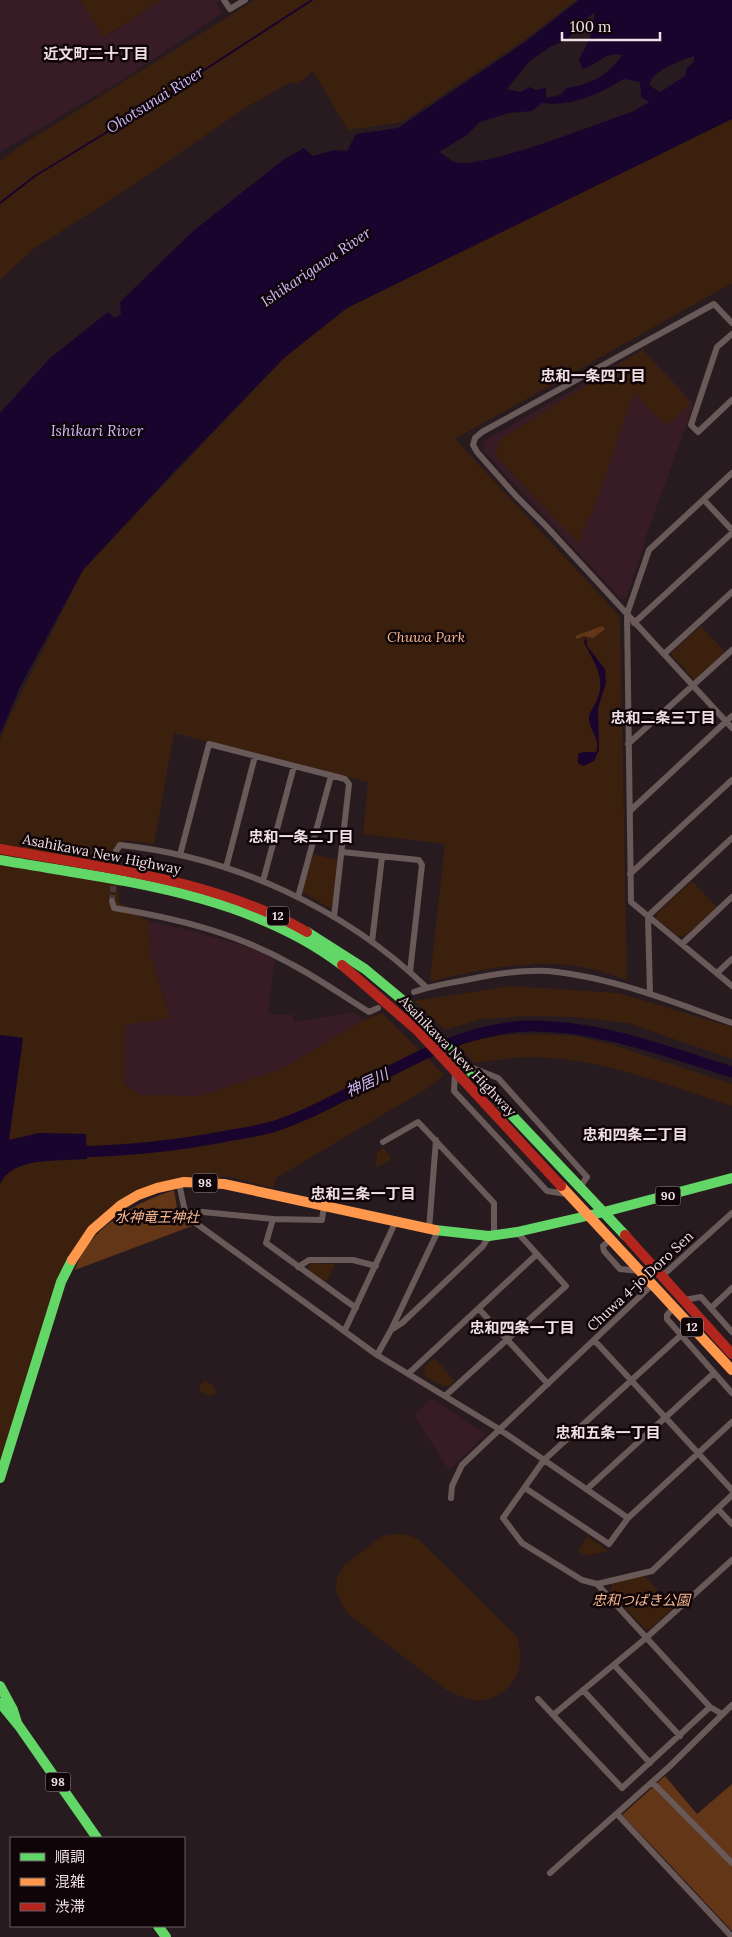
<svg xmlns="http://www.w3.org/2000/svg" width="732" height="1937" viewBox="0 0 732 1937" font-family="Lora,'Noto Sans JP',serif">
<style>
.built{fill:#371b25}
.green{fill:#3c200e}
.forest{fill:#623617}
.water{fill:#18042d;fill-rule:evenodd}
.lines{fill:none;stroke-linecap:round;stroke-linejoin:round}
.stream{stroke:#18042d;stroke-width:2}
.river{stroke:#18042d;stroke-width:11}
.street-tunnel{stroke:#46383d;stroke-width:6;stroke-dasharray:6 3;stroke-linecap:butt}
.street{stroke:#695959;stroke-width:6}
.fast{stroke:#63d668;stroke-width:10}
.slow{stroke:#ff974d;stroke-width:10}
.jam{stroke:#b3261e;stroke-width:10}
.labels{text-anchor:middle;stroke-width:5;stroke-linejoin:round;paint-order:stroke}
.shield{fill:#0f0508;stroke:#ac9ea2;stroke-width:1}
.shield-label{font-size:12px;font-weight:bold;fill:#f0dfe4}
.park-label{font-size:14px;font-style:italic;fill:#f8b890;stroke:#0f0508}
.street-label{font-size:14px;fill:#f0dfe4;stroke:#0f0508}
.neighbourhood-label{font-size:15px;font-weight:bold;fill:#f0dfe4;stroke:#0f0508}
.water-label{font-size:15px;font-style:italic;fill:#cfbafa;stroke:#0f0508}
</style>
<rect width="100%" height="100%" fill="#281b1f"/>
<path class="built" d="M0 0H80L104 38 161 0H221L216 3 222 13 119 82 0 152Z
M643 349 694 404 644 542V546L626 598 621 599 482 449 484 441Z
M148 921 196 932 258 950 275 958 268 1014 293 1015V1022L353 1012 363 1020 284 1068 200 1096 139 1095 124 1084 125 1025 170 1017 150 953Z
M431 1398 486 1434 450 1469 447 1467 414 1416Z"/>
<path class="green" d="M80 0H161L103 38Z
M255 0H576L524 40 402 122 348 130 313 71 298 84 291 82 248 106 130 187 32 250 0 280V161L17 148Z
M732 119V283L455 439 614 610 620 619 627 980C613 975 598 970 583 967 536 958 479 969 433 981L430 980 445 844 363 834 368 782 174 733 154 844 123 840 117 864 119 902 148 921 150 953 170 1018 125 1025 124 1084 139 1095 200 1096 284 1068 363 1020 382 1013 444 1075 426 1089 276 1178 274 1188 226 1176 200 1182 179 1183 112 1211 70 1262 0 1478V1184C13 1155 61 1163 87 1159L85 1134 39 1133 8 1141 23 1038 0 1035V741L7 722 83 570 284 358 347 308Z
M643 350 691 403 666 426 634 393 590 519H587L579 544 496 456 499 440Z
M701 626 725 652 694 680 672 655V652Z
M313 854 338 860 332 909 302 892Z
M692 881 717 907 685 936H678L656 918 657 913Z
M511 986 618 993 732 1027V1059L628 1023 575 1017 529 1016 481 1019 445 1030 414 1001Z
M529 1034 576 1036 610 1044 732 1084V1106C673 1087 612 1062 550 1058 524 1056 499 1059 474 1063L457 1044 504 1035Z
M384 1147 391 1159 376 1168 377 1153Z
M310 1263 335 1264 326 1283 308 1270Z
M434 1358 455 1381 450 1386H442L425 1376 424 1367Z
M204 1381C211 1383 214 1385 216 1392L214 1395 210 1396 200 1391 199 1386Z
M396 1534 408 1535 418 1539 517 1637C523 1659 521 1680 501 1693 494 1698 484 1701 475 1700 464 1699 455 1694 445 1689L346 1612 336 1591 337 1578 344 1565 383 1536Z
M587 1536 608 1551 586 1556 578 1551Z
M644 1575 673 1608 650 1629 644 1628 610 1592 612 1583Z"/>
<path class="forest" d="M602 626 605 629 593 638 584 636 577 639 575 636Z
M174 1190 178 1214 192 1226 75 1270C77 1264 79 1257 83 1252 102 1221 140 1201 174 1190Z
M665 1776 697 1814 732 1784V1931L659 1853 622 1815Z"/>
<path class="water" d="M579 0H732V119L347 308 284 358 173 473 83 570 21 685 0 734V413L50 358 108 312 114 318 121 314 120 302 192 232 283 160 304 148 313 156 334 150 347 151 356 134 398 128 525 42ZM595 12 590 38 579 59 582 69C598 66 602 52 622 55 608 76 591 84 567 88L560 95 546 98V88L535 90 530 87 520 92 507 89 530 61 550 47 567 40 581 23ZM694 56V62L687 68 685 76 660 92 649 85C653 70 680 61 694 56ZM624 79 640 82 641 97 649 102 634 111C601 122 483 170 455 162 450 160 444 155 439 152L467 135 480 122 509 113 532 111 542 103C572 107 599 94 624 79Z
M586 637 587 646 605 669 606 683 598 708 599 750 594 761 583 766 578 763V754L583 752H596C601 739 590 732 589 719 589 711 596 705 598 697 606 676 592 660 584 642Z
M0 1035 23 1038 9 1140 39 1133 86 1134 87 1159C61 1161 12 1156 0 1184Z"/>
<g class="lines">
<path class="stream" d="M0 203 35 176 135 115 312 0"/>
<path class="river" d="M73 1152C125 1151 176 1146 227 1136 244 1133 261 1131 278 1125 362 1096 438 1028 530 1026 599 1025 667 1052 732 1072"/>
<path class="street-tunnel" d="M112 901 116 851"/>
<path class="street" d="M224 0 230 9 245 0
M732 323 714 304 482 432 475 438 473 445 477 452 516 496 546 526 732 728
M732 334 717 347 691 425 698 432 732 400
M732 473 649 550 627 614 631 902 732 986
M704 500 732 530
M634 623 732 533
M664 654 732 592
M628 744 732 650
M631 810 732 716
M116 851 120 845C233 857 344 908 426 987
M342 852 419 860 422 865 410 972
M180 855 209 744 345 779 349 784 334 917
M226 868 255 756
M630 874 732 780
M263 881 294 766
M298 897 331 776
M112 901 114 908C176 918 236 933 291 964 318 978 343 996 369 1012L378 1008
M372 942 382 857
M682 944 732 897
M717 973 732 959
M414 992C431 986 448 983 466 980 494 974 528 968 557 972 617 979 675 1003 732 1023
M650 994 648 916 732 838
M473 1068 498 1078 587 1177 580 1187
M455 1072 454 1091 547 1191 567 1194
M383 1142 418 1122 494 1203V1235
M179 1183 186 1216 377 1355 499 1429 628 1518 732 1422
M186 1216 192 1212H203L273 1219 322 1220 324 1205
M273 1219 266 1243 356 1308
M429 1229 436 1140
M611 1239 603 1246 604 1251 620 1269 640 1271
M298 1267 309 1260H353L376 1266
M661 1277 732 1213
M684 1300 701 1297 732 1332
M673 1308 667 1315V1319L732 1393
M711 1308 732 1288
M479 1309 548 1384
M345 1330 396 1221
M391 1330 402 1323 483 1246 489 1236
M680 1336 544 1460 503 1518 522 1543 582 1580 597 1584 652 1571 732 1495
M595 1341 732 1490
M377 1355 391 1330 438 1231
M408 1374 536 1255
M445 1396 566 1286 517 1232
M525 1488 609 1544 628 1518
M587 1489 714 1373
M451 1498 452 1486 462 1465 653 1284
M718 1509 732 1524
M597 1584 710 1707 722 1714
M614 1665 680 1736
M583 1690 650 1763
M538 1699 622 1788 710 1707
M553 1715 646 1638 732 1560
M652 1782 732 1863
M617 1814 732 1937
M550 1873 670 1766 732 1705"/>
<path class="fast" d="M0 860C115 880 246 892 342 965
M307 932 365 969 406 1003 625 1235
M435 1230 489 1236 517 1232 604 1212 732 1178
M0 1478 61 1282 72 1260
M0 1686 13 1710 17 1723
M0 1703 19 1726 97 1838
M158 1926 166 1937"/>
<path class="slow" d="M561 1186 732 1370
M72 1260 92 1230 121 1205 138 1195 157 1188 184 1182 224 1184 435 1230"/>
<path class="jam" d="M0 849C104 868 214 879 307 932
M342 965 418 1031 561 1186
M625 1235 732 1354"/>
</g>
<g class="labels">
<g class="shield">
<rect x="267" y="906.5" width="22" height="19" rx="4"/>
<rect x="192.5" y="1173.5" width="25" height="19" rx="4"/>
<rect x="655.5" y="1186.5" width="25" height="19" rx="4"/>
<rect x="681" y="1317.5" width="22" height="19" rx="4"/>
<rect x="45.5" y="1772.5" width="25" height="19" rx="4"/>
</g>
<g class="shield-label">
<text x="278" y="920">12</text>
<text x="205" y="1187">98</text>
<text x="668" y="1200">90</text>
<text x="692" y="1331">12</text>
<text x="58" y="1786">98</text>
</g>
<g class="park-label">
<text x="426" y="642">Chuwa Park</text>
<text x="157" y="1222">水神竜王神社</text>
<text x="641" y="1605">忠和つばき公園</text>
</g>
<g class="street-label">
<text transform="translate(102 854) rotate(11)" y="5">Asahikawa New Highway</text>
<text transform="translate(458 1056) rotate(46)" y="5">Asahikawa New Highway</text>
<text transform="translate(640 1281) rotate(-43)" y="5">Chuwa 4-jo Doro Sen</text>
</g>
<g class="neighbourhood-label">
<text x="96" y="59">近文町二十丁目</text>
<text x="593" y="381">忠和一条四丁目</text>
<text x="663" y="723">忠和二条三丁目</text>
<text x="301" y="842">忠和一条二丁目</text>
<text x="635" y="1140">忠和四条二丁目</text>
<text x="363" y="1199">忠和三条一丁目</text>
<text x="522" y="1333">忠和四条一丁目</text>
<text x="608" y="1438">忠和五条一丁目</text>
</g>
<g class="water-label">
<text transform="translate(155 100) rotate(-32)" y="5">Ohotsunai River</text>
<text transform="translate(316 267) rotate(-34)" y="5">Ishikarigawa River</text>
<text x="97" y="436">Ishikari River</text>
<text transform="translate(367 1083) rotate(-25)" y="5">神居川</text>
</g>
</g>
<rect x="10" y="1837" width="175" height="90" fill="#0f0508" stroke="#695c60"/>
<rect x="20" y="1853" width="25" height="8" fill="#63d668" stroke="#695c60"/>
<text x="55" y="1862" font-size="15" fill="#f0dfe4">順調</text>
<rect x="20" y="1878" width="25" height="8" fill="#ff974d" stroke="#695c60"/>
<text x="55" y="1887" font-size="15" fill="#f0dfe4">混雑</text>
<rect x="20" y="1903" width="25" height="8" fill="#b3261e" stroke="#695c60"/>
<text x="55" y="1912" font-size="15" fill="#f0dfe4">渋滞</text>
<path d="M562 32v8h98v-8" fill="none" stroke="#f0dfe4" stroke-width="2.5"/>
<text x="570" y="32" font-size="15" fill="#f0dfe4" stroke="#0f0508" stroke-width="4" paint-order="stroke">100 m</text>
</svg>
